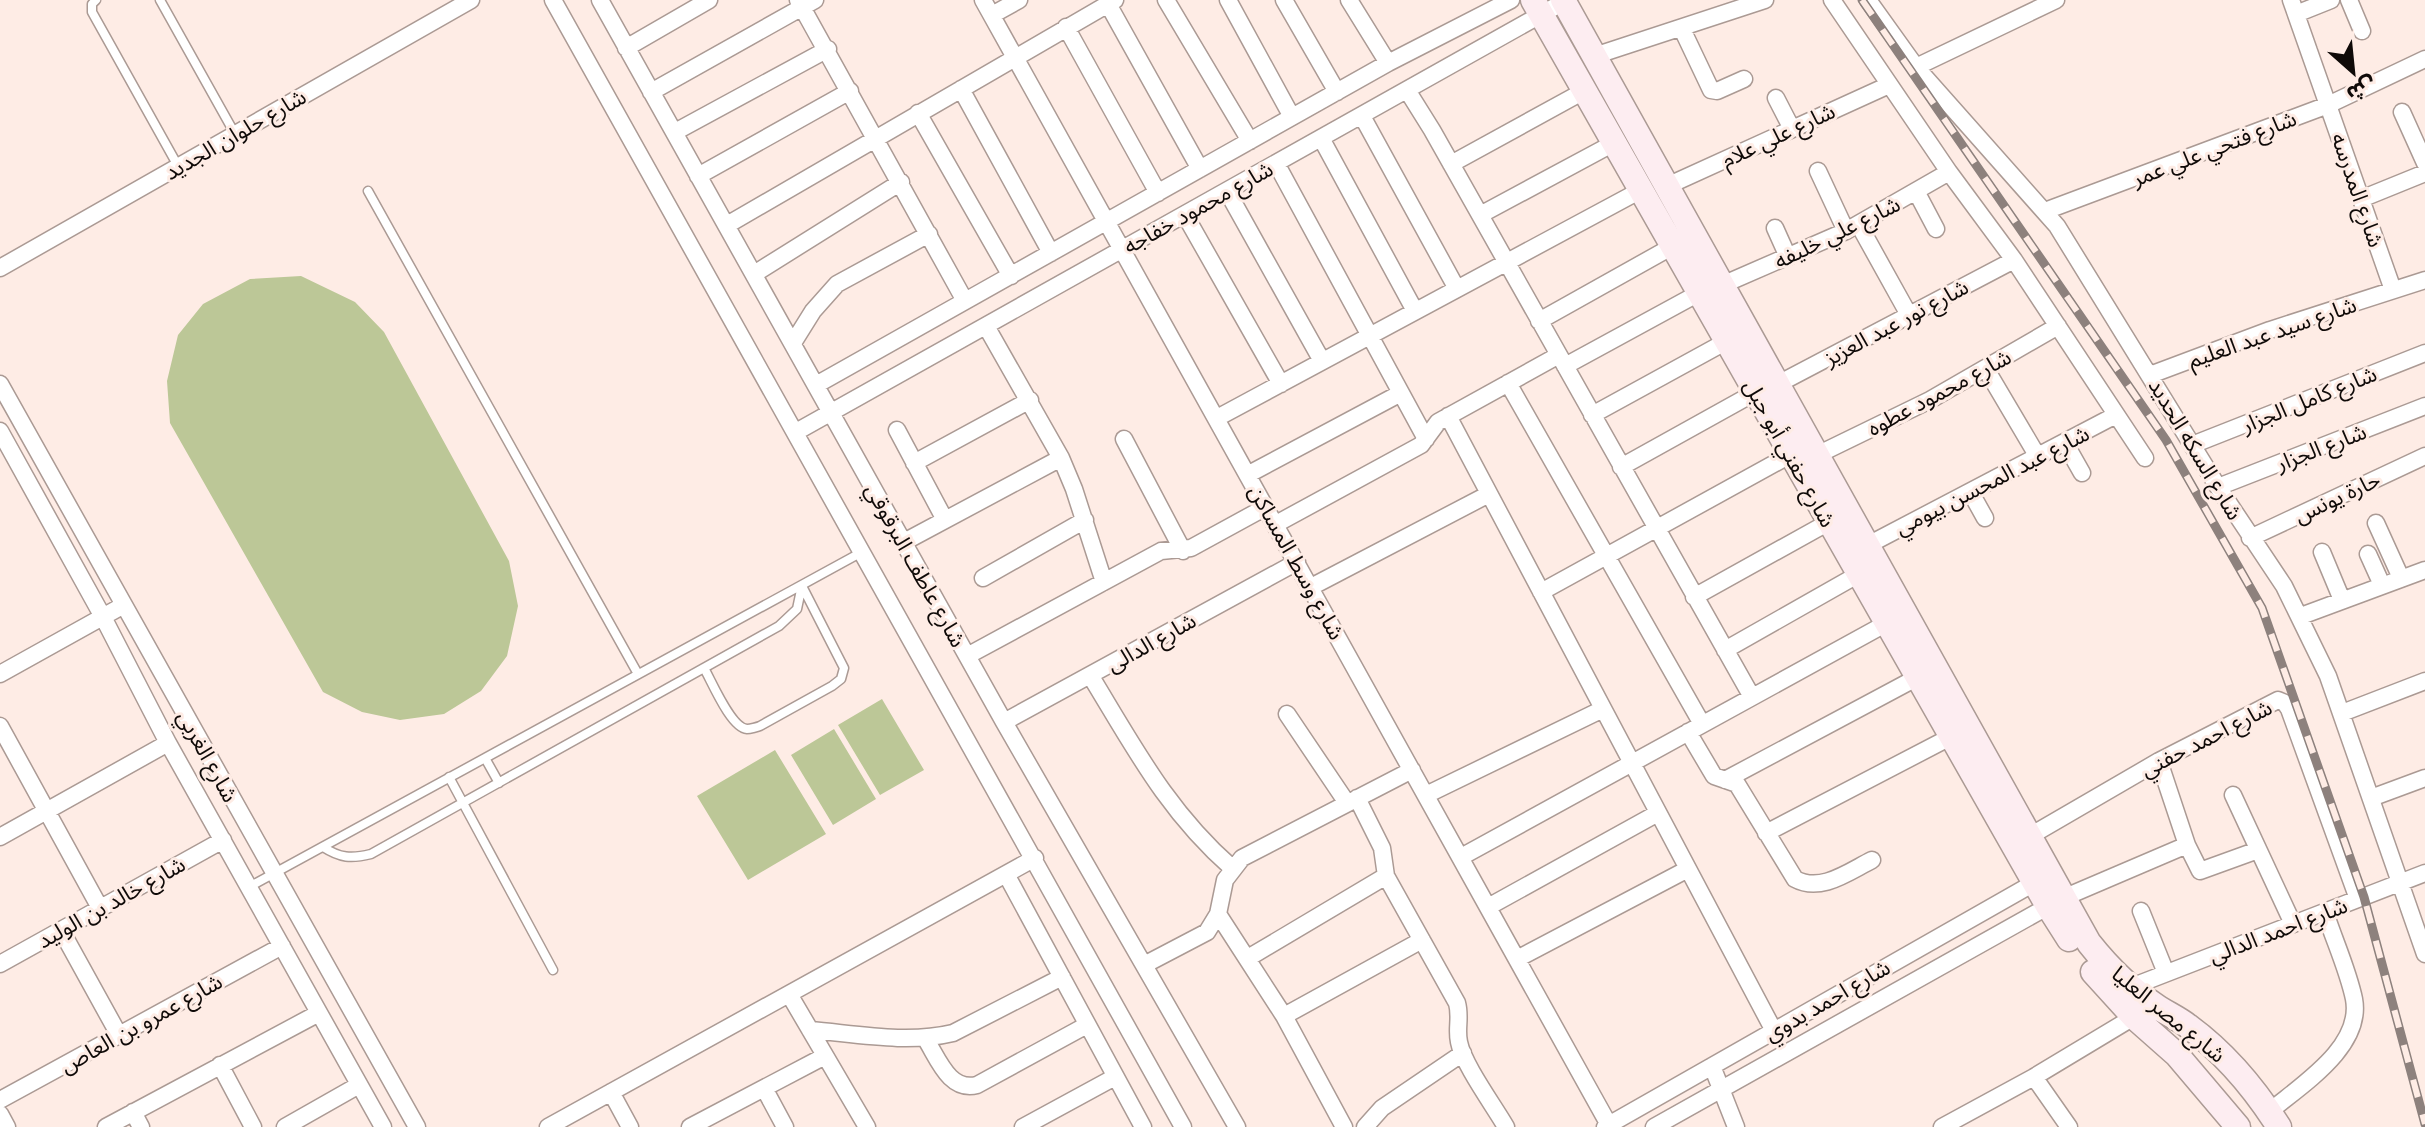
<svg xmlns="http://www.w3.org/2000/svg" width="2425" height="1127" viewBox="0 0 2425 1127" font-family="'Golos Text','Noto Sans Arabic',sans-serif">
<style>
.green{fill:#bcc797}
.lines{fill:none;stroke-linecap:round;stroke-linejoin:round}
.lane-casing{stroke:#ab9a94;stroke-width:11}
.street-casing{stroke:#ab9a94;stroke-width:19}
.secondary-casing{stroke:#ab9a94;stroke-width:27}
.lane{stroke:#fff;stroke-width:8}
.street{stroke:#fff;stroke-width:16}
.secondary{stroke:#fdedf1;stroke-width:24}
.rail-casing{stroke:#8d817d;stroke-width:9}
.rail{stroke:#feece5;stroke-width:6;stroke-dasharray:18;stroke-linecap:butt}
.labels{text-anchor:middle;stroke-width:6;stroke-linejoin:round;paint-order:stroke}
.street-label{font-size:22px;fill:#0f0a08;stroke:#feece5}
</style>
<rect width="100%" height="100%" fill="#feece5"/>
<path class="green" d="M301 276 355 302 384 332 509 561 518 606 507 656 481 691 444 714 400 720 362 712 323 692 170 423 167 381 178 335 203 304 250 279Z
M882 699 924 770 880 795 838 725Z
M834 729 876 799 833 825 791 755Z
M775 750 826 834 748 880 697 796Z"/>
<g class="lines">
<defs>
<path id="lane" d="M96 0 92 4V12L178 166
M160 0 235 134
M368 191 638 674
M704 668C712 682 731 728 747 729 750 729 758 727 760 726L832 686 841 679 844 668 802 586
M485 758 499 783
M449 777 553 970
M323 847C340 858 351 859 371 854L779 626 797 609 802 585
M249 887 862 552"/>
<path id="street" d="M553 0 1183 1127
M600 0 1004 722 1237 1127
M798 0 965 301
M983 0 1609 1125
M1166 0 1250 141
M1228 0 1292 117
M1284 0 1337 92
M1349 0 1388 63
M1832 0 1949 172 2014 260 2145 458
M1868 0 1916 67 2057 226 2218 487 2284 586 2328 676 2425 954
M2291 0 2393 290
M2349 0 2362 31
M1108 4 1200 169
M2296 14 2331 0
M992 15 1019 0
M1066 27 1158 193
M1682 29 1711 90 1717 91 1744 79
M626 48 709 0
M1594 56 1765 0
M1916 67 2056 0
M961 89 1051 253
M1407 90 1432 130 1752 697
M651 92 815 0
M1776 98 1792 129
M2402 112 2425 163
M918 113 1011 276
M1362 116 1457 289
M675 132 828 49
M1321 138 1415 311
M1276 163 1426 439
M1451 164 1584 91
M1818 171 1846 231
M698 176 850 91
M1667 186 1889 85
M1227 191 1322 361
M1917 193 1936 229
M2361 199 2425 173
M2045 211 2328 105 2425 59
M1185 215 1281 384
M1480 215 1614 143
M727 225 1115 0
M1859 225 1909 315
M1775 228 1788 257
M0 268 471 0
M754 274 901 182
M1722 285 1846 231 1949 172
M1539 321 1673 246
M986 326 1061 458 1074 489 1104 582
M793 343 813 311 837 284 929 234
M1565 366 1699 293
M1986 369 2038 457
M2150 375 2270 330 2425 280
M1508 383 1702 724
M0 384 417 1127
M1778 384 2014 260
M816 385 1388 63 1511 0
M1592 415 1727 341
M1448 416 1774 1031
M1217 418 1641 190
M897 430 945 520
M0 431 103 617 168 743 383 1127
M796 432 1567 0
M1124 439 1183 551
M2065 443 2082 473
M2192 445 2425 353
M1817 455 1930 400 2058 326
M914 463 1030 400
M1621 467 1756 392
M1249 474 1401 393
M2218 487 2425 406
M1971 493 1985 518
M2376 523 2401 578
M1276 524 1421 445 1438 422 1559 355
M2250 538 2425 456
M904 542 1061 458
M1868 545 2116 415
M2322 552 2342 600
M2368 554 2382 585
M983 578 1085 520
M1311 587 1489 494
M1541 592 1799 450
M1694 597 1829 522
M2301 616 2425 570
M1725 650 1859 574
M967 656 1161 551 1191 548 1266 507
M0 674 124 605
M1090 675C1134 747 1167 811 1232 868
M2342 713 2425 681
M1287 714 1347 803
M1004 722 1297 562
M0 726 100 908
M1688 732 1714 776 1737 784 1795 879C1821 893 1848 872 1872 860
M2159 761 2187 845 2200 871 2258 850
M1725 780 1918 677
M1426 795 1603 709
M2233 795 2293 924
M1357 798 1382 848 1386 876 1457 1003C1461 1017 1456 1029 1459 1042 1463 1064 1494 1106 1506 1127
M2371 798 2425 778
M1766 833 1960 732
M2030 836 2159 761 2278 700 2285 703 2289 709 2358 899
M0 837 168 743
M1461 857 1887 623
M1006 874 1143 1127
M1488 907 1658 813
M2141 911 2166 973
M1218 914 1284 1016 1344 1127
M61 930 119 1035
M1248 958 1386 876
M1517 959 1688 869
M0 964 223 840
M1144 965 1207 932 1218 914 1225 880 1242 858 1412 770
M2131 987 2425 873
M789 994 867 1127
M1284 1016 1422 940
M810 1030C857 1034 907 1044 953 1033L1062 977
M925 1038C938 1058 949 1092 977 1085L1087 1025
M220 1065 253 1127
M1712 1066 1736 1127
M2034 1077 2069 1127
M764 1088 785 1127
M611 1092 630 1127
M0 1100 282 946
M133 1112 141 1127
M2269 1112C2301 1085 2363 1047 2354 999 2348 970 2334 940 2325 912
M0 1114 7 1127
M106 1127 319 1013
M285 1127 359 1085
M548 1127 1035 858
M690 1127 825 1056
M1023 1127 1115 1077
M1365 1127 1382 1108 1463 1053
M1605 1127 2041 879
M1654 1127 2063 898 2187 845
M1942 1127 2034 1077 2142 1012"/>
<path id="secondary" d="M1533 0 2048 906 2069 939
M1563 0 2089 943C2108 967 2130 989 2156 1006 2166 1013 2178 1018 2188 1026 2225 1053 2255 1089 2279 1127
M2093 972 2134 1017 2177 1055 2238 1127"/>
</defs>
<use href="#lane" class="lane-casing"/>
<use href="#street" class="street-casing"/>
<use href="#secondary" class="secondary-casing"/>
<use href="#lane" class="lane"/>
<use href="#street" class="street"/>
<use href="#secondary" class="secondary"/>
<defs>
<path id="rail" d="M1862 0 2166 440 2262 608 2364 897 2425 1124"/>
</defs>
<use href="#rail" class="rail-casing"/>
<use href="#rail" class="rail"/>
</g>
<g class="labels">
<g class="street-label">
<text transform="translate(235 134) rotate(-30)" y="8">شارع حلوان الجديد</text>
<text transform="translate(1778 135) rotate(-25)" y="8">شارع علي علام</text>
<text transform="translate(2214 148) rotate(-21)" y="8">شارع فتحي علي عمر</text>
<text transform="translate(2358 190) rotate(71)" y="8">شارع المدرسه</text>
<text transform="translate(1198 207) rotate(-29)" y="8">شارع محمود خفاجه</text>
<text transform="translate(1837 232) rotate(-26)" y="8">شارع علي خليفه</text>
<text transform="translate(1896 322) rotate(-28)" y="8">شارع نور عبد العزيز</text>
<text transform="translate(2272 332) rotate(-19)" y="8">شارع سيد عبد العليم</text>
<text transform="translate(1939 392) rotate(-28)" y="8">شارع محمود عطوه</text>
<text transform="translate(2309 399) rotate(-22)" y="8">شارع كامل الجزار</text>
<text transform="translate(2321 447) rotate(-21)" y="8">شارع الجزار</text>
<text transform="translate(2196 449) rotate(59)" y="8">شارع السكه الحديد</text>
<text transform="translate(1790 453) rotate(61)" y="8">شارع حفني أبو جبل</text>
<text transform="translate(1992 480) rotate(-27)" y="8">شارع عبد المحسن بيومي</text>
<text transform="translate(2337 497) rotate(-25)" y="8">حارة يونس</text>
<text transform="translate(1297 562) rotate(61)" y="8">شارع وسط المساكن</text>
<text transform="translate(916 565) rotate(61)" y="8">شارع عاطف البرقوقي</text>
<text transform="translate(1151 642) rotate(-29)" y="8">شارع الدالى</text>
<text transform="translate(2206 738) rotate(-27)" y="8">شارع احمد حفني</text>
<text transform="translate(208 756) rotate(61)" y="8">شارع الغربي</text>
<text transform="translate(111 902) rotate(-29)" y="8">شارع خالد بن الوليد</text>
<text transform="translate(2278 930) rotate(-21)" y="8">شارع احمد الدالي</text>
<text transform="translate(1827 1000) rotate(-30)" y="8">شارع احمد بدوي</text>
<text transform="translate(2169 1014) rotate(39)" y="8">شارع مصر العليا</text>
<text transform="translate(141 1023) rotate(-29)" y="8">شارع عمرو بن العاص</text>
</g>
</g>
<g transform="translate(2353 72) rotate(153)" stroke="#feece5" stroke-width="6" paint-order="stroke">
<path d="M0-6L14 30L0 20L-14 30Z" fill="#0f0a08"/>
<text y="-12" font-size="22" font-weight="bold" text-anchor="middle" fill="#0f0a08">ش</text>
</g>
</svg>
